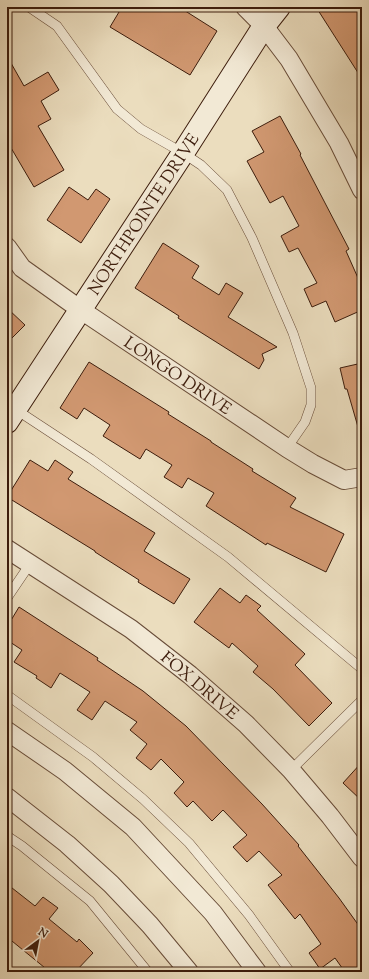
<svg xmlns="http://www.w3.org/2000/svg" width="369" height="979" viewBox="0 0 369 979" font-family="'Sorts Mill Goudy',serif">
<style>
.building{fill:#d19871;stroke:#3c1c0c}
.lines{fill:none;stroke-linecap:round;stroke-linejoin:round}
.lane-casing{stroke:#684c38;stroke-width:10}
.street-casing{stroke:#684c38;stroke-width:20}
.secondary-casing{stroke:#3c1c0c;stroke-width:24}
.lane{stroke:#f2e9d5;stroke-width:9}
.street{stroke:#f2e9d5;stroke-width:18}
.secondary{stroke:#f2e9d5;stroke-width:22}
.labels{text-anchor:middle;stroke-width:3;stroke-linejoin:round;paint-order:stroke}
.street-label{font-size:17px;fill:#3c1c0c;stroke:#f2e9d5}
</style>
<rect width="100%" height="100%" fill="#ebddbe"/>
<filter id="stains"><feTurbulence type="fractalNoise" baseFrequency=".005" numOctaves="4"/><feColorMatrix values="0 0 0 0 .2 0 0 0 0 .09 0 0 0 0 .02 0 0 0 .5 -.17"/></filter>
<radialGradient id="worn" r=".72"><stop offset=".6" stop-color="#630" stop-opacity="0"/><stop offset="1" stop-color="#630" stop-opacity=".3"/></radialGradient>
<path class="building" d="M122 7H179L217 31 190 75 110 27Z
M316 7H362V79Z
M7 56 24 86 48 72 59 90 41 101 51 119 38 126 64 170 34 187 7 141Z
M280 116 301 154 300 155 349 249 346 251 362 287V310L335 322 326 301 312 307 304 289 317 283 298 248 289 252 281 236 299 226 283 196 270 203 247 161 264 152 252 131Z
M69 187 88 200 96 189 110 199 81 243 47 220Z
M163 243 199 266 192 278 219 295 226 283 243 293 228 317 277 347 262 354 264 360 259 369 178 318 179 316 135 288Z
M7 308 25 325 7 343Z
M89 362 169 412 168 414 211 441V442L253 469 252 471 296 498 290 507 344 534 326 572 267 543 266 545 206 506 214 493 188 478 182 488 164 477 172 465 146 449 140 459 103 436 110 425 84 408 77 419 60 408Z
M362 363V427H358L347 389H345L340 368Z
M30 460 48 471 55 460 73 472 68 479 155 533 144 551 190 579 174 604 138 582 139 580 95 552V551L7 497Z
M220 588 240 603 246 595 261 606 257 610 305 654 295 665 332 703 309 726 273 689 253 672 258 666 232 643 229 648 194 622Z
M19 607 98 658 97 660 143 691 186 726 262 804 299 845 298 846 339 898 362 930V972H345L335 958 320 969 309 953 321 944 300 914 295 919 268 885 282 875 259 851 247 862 233 847 247 835 223 810 212 821 193 801 187 807 174 793 184 782 161 759 151 770 136 758 147 744 130 730 137 722 105 701 92 720 77 710 90 692 60 673 51 688 36 678 37 676 14 662 22 650 7 640V627Z
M362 762V801L343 783Z
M7 884 35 906 43 897 58 908 49 919 77 942 79 939 93 953 75 972H50L7 937Z"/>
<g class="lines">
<defs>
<path id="lane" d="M29 7 57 26 117 109 141 129 183 153 201 165 227 190 252 238 293 333 311 388V405L305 422 287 448
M15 409 91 459 228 557 362 669
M7 598 30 564
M7 695 93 757 143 799 189 843 249 915 290 972
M291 770 362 700
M7 836 22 846 90 901 148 972"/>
<path id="street" d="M245 7 264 26 289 59 339 143 362 190
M7 247 22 268 81 310 287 448 313 464 344 480 362 477
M7 549 131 629 190 675 246 724 291 770 330 816 362 858
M7 731 65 771 133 827 213 913 257 972
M7 797 67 844 111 884 150 925 189 972"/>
<path id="secondary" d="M7 422 183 153 264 26 279 7"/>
</defs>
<use href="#lane" class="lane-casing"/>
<use href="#street" class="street-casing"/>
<use href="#secondary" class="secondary-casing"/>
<use href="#lane" class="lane"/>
<use href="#street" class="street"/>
<use href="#secondary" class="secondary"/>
</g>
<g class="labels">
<g class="street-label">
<text transform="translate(143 214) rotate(-57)" y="6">NORTHPOINTE DRIVE</text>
<text transform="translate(178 375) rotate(34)" y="6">LONGO DRIVE</text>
<text transform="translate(200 685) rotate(40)" y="6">FOX DRIVE</text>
</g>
</g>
<rect width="369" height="979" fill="none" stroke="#ebddbe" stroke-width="24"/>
<rect x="8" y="8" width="353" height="963" fill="none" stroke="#3c1c0c" stroke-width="2"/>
<rect x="12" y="12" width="345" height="955" fill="none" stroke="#3c1c0c"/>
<g transform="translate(38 941) rotate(32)" stroke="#f2e9d5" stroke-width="3" paint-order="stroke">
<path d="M0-3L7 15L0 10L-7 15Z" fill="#3c1c0c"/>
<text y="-6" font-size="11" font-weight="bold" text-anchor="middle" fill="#3c1c0c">N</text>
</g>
<rect width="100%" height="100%" filter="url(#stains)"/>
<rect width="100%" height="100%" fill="url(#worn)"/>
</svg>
